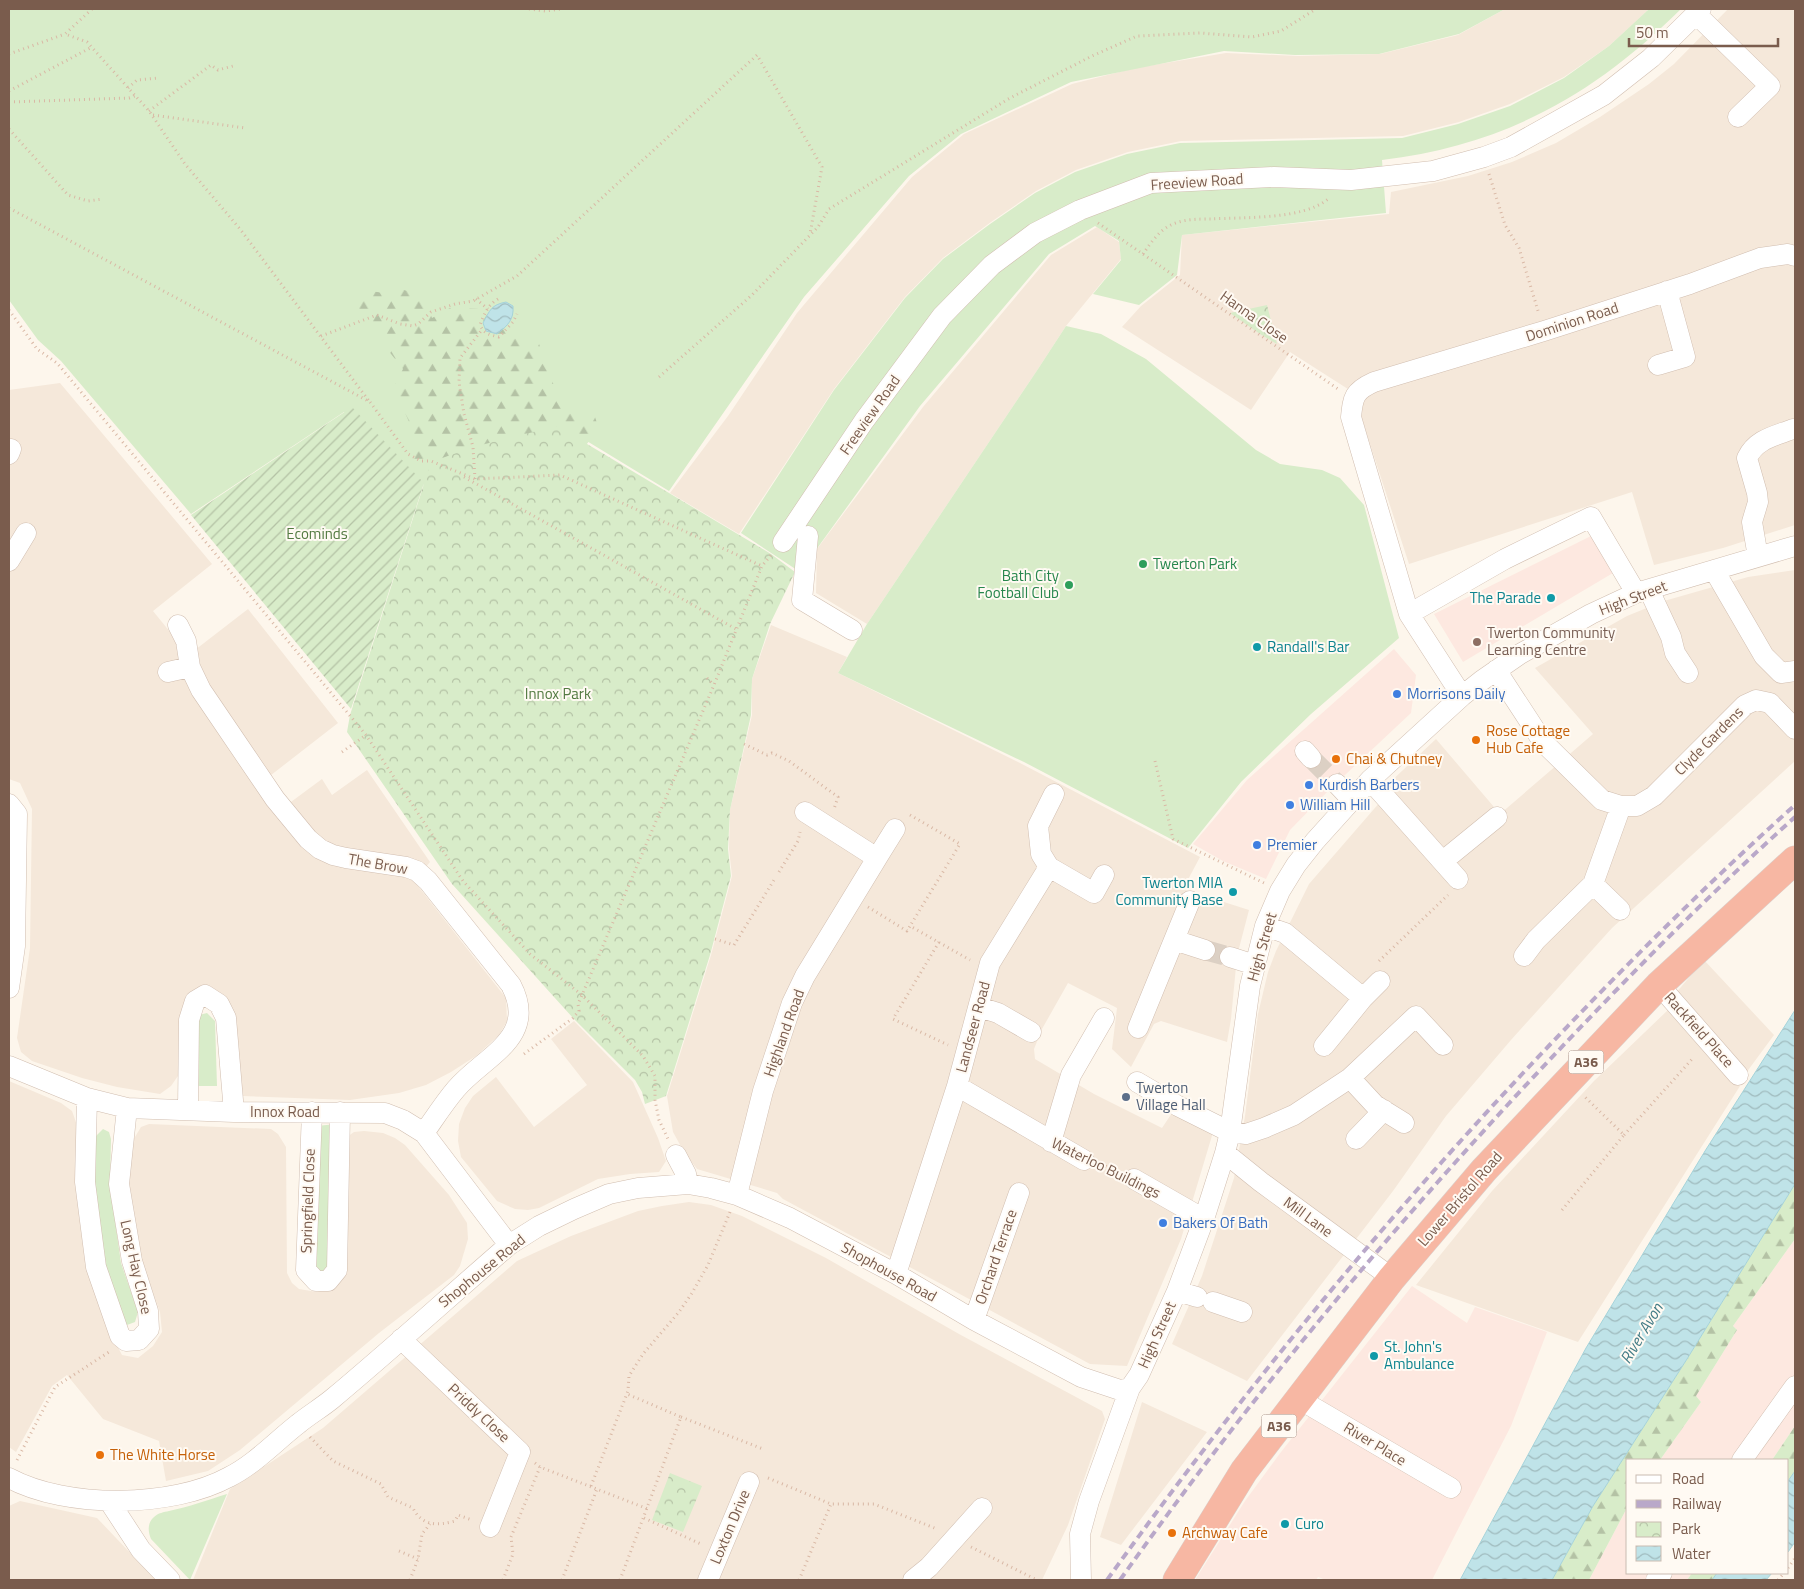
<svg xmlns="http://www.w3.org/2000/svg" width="1804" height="1589" viewBox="0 0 1804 1589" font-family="'Titillium Web',sans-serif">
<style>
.residential{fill:#f5e8da}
.commercial{fill:#fde8e0}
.grass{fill:#d8ecc9}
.forest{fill:url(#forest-firs)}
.park{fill:url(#park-crowns)}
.garden{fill:url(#garden-furrows)}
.water{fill:url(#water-waves);stroke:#a5d3da}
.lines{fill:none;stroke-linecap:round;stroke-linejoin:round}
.minor-tunnel{stroke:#dcd0c4;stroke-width:20;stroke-dasharray:20 10;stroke-linecap:butt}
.minor-casing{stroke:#d1beb0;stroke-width:21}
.highway-casing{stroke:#dad1cd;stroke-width:29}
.path{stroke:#d9b8a5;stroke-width:3;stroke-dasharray:1 4;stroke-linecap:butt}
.minor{stroke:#fff;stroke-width:20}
.highway{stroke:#f7b7a3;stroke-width:28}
.rail{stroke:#b9a8c9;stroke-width:4;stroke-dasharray:8 5;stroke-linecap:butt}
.leisure-dot{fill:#2e9e5b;stroke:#fffaf3;stroke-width:2}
.culture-dot{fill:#0f9aa8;stroke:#fffaf3;stroke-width:2}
.education-dot{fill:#8d6e63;stroke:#fffaf3;stroke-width:2}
.shop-dot{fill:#3f7fe0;stroke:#fffaf3;stroke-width:2}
.food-dot{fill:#e8710a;stroke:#fffaf3;stroke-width:2}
.service-dot{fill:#5c6f8a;stroke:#fffaf3;stroke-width:2}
.labels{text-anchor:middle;stroke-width:4;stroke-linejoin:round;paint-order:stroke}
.shield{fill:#fffaf3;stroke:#a28b7f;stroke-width:1}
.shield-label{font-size:14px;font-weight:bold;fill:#7a5c4d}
.street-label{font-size:15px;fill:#7a5c4d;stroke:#fffaf3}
.park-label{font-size:15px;fill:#537a41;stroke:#fffaf3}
.leisure-label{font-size:15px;fill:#27864d;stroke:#fffaf3;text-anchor:start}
.culture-label{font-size:15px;fill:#0d838f;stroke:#fffaf3;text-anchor:start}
.education-label{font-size:15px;fill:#785e54;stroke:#fffaf3;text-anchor:start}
.shop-label{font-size:15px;fill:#366cbe;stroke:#fffaf3;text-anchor:start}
.food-label{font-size:15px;fill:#c56008;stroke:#fffaf3;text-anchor:start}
.service-label{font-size:15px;fill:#4e5e75;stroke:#fffaf3;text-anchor:start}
.water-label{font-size:16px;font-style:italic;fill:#437c86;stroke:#fffaf3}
</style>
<defs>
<pattern id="forest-firs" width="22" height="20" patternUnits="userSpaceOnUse" patternTransform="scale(1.25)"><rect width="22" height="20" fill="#d8ecc9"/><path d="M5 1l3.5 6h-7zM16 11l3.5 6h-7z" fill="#b4c2a5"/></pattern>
<pattern id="park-crowns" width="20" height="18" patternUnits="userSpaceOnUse" patternTransform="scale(1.25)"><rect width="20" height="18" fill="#d8ecc9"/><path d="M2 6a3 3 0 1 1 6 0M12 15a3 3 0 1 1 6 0" fill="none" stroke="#b4c2a5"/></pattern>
<pattern id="garden-furrows" width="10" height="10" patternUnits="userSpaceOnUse" patternTransform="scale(1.25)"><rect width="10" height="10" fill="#d8ecc9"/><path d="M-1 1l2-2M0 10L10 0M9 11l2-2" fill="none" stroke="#b4c2a5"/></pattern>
<pattern id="water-waves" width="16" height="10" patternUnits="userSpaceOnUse" patternTransform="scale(1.25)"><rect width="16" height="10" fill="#bfe3e8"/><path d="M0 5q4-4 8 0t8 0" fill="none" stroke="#a0bbbe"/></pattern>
</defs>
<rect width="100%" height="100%" fill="#fdf6ec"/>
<path class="residential" d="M1505 9H1647V11L1609 46 1564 77 1510 104 1459 122 1403 136 1181 141 1128 152 1076 170 1036 191 991 222 943 258 905 297 834 389 739 534 670 493 728 416 797 313 912 177 964 134 1072 84 1135 68 1226 53 1298 56 1380 54 1458 35Z
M1728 9H1795V525L1723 548 1654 565 1632 492 1409 564 1359 410 1362 398 1290 352 1251 410 1122 327 1141 306 1180 275 1182 235 1389 214 1391 192 1468 176 1512 162 1556 143 1600 117 1649 84 1674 64Z
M1097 227 1119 242 1121 259 1066 326 1038 369 867 624 816 593 817 549 923 407 1051 255Z
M60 383 212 564 153 611 179 643 182 660 248 609 338 723 257 786 276 813 322 779 332 795 367 770 430 862 414 881 506 998 507 1021 499 1035 476 1056 451 1072 426 1085 399 1093 350 1100 243 1096 232 1017 206 989 180 1073 171 1086 160 1094 117 1087 82 1078 32 1061 21 1052 17 1038 30 948 32 809 20 783 9 779V390Z
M1795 570V761L1612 928 1511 1040 1446 1116 1393 1191 1247 1381 1172 1344 1202 1276 1234 1178 1245 1116 1258 1014 1268 972 1276 951 1309 884 1387 794 1386 786 1436 739 1500 814 1593 734 1535 668 1627 616 1664 601 1748 577Z
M771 625 847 657 838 673 1020 763 1200 857 1183 889 1249 910 1237 956 1231 1019 1227 1042 1161 1021 1154 1024 1131 1067 1112 1049 1117 1008 1068 983 1042 1029 1034 1049 1035 1059 1094 1094 1162 1128 1172 1113 1214 1129 1181 1239 1127 1366 1090 1364 783 1199 777 1193 697 1169 684 1152 673 1132 667 1096 711 955 732 876 729 849 730 810 752 715V679Z
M1704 960 1774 1035 1746 1073 1675 994Z
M1669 1009 1740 1086 1578 1342 1416 1285 1492 1191 1594 1081Z
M574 1021 633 1082 658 1138 666 1161 659 1172 630 1174 598 1179 539 1208 528 1210 515 1209 497 1201 461 1157 458 1141 459 1124 465 1108 473 1096 496 1077 534 1127 587 1085 551 1039Z
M9 1081 61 1103 72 1111 78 1128 114 1340 122 1355 138 1358 153 1346 162 1332 160 1312 142 1262 129 1183 132 1142 141 1127 149 1124 271 1129 278 1134 286 1147 287 1273 292 1283 299 1289 317 1292 326 1289 347 1137 354 1132 364 1131 383 1133 395 1138 405 1145 449 1195 467 1223 468 1239 460 1266 454 1275 379 1333 240 1450 208 1471 166 1481 159 1441 103 1419 67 1375 52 1386 16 1452 9 1447Z
M689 1202 711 1205 742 1216 826 1258 959 1334 1102 1411 1105 1419 1068 1525 1042 1580H193L230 1489 323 1428 517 1261 571 1236 638 1211 662 1206Z
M1142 1402 1207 1432 1121 1545 1100 1537Z
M20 1501 97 1518 156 1580H9V1506Z"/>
<path class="commercial" d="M1593 535 1613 573 1463 662 1434 614Z
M1394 649 1416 675 1411 713 1329 790 1290 830 1266 879 1223 861 1193 844 1247 780Z
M1795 1239V1426L1772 1460H1660L1701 1402 1696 1396 1737 1330 1733 1326Z
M1412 1286 1467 1323 1475 1307 1547 1332 1511 1426 1432 1580H1326L1318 1577 1316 1580H1195L1245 1501 1281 1452Z
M1628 1506V1573H1692L1687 1580H1589Z"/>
<path class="grass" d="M9 9H1505L1459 34 1379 54 1295 55 1224 51 1071 82 961 134 909 176 804 297 669 491 572 432 424 483 344 412 191 514 61 361 38 340 9 300Z
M1649 9H1681C1594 95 1505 145 1382 160L1386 213 1182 235 1177 275 1139 305 1093 294 1121 260 1119 241 1095 226 1049 254 920 406 800 572 741 533 834 390 905 298 943 259 990 224 1035 193 1075 172 1127 154 1180 143 1402 138 1458 124 1510 106 1564 78 1609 46Z
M1066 326 1101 334 1146 359 1256 450 1280 464 1322 470 1340 478 1364 505 1399 638 1311 714 1241 782 1188 848 1024 762 838 673 867 624 1038 369Z
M207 1013 215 1021 217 1086H198L199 1015Z
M337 1124 327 1275 311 1271 316 1126Z
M103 1129 109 1132 111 1139 110 1185 121 1263 138 1312 135 1322 127 1325 122 1320 104 1264 93 1184 95 1137Z
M227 1494 190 1580 151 1539C148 1532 147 1523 154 1517 158 1513 164 1512 169 1511 189 1507 207 1500 227 1494Z"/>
<path class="forest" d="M395 287C417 294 424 295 432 318L450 308 481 309 493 317 513 338 538 341 558 397 577 418 595 417 599 429 582 450 425 491 420 472 413 463 418 443 394 387 403 369 372 330 355 302 361 290 385 293Z
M1795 1184V1239L1733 1326 1737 1330 1696 1396 1701 1402 1660 1460H1628V1506L1589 1580H1552L1593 1506 1687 1359Z
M1795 1426V1471L1788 1481V1460H1772Z
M1692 1573H1717L1712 1580H1687Z"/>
<path class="park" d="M1267 305 1277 344 1260 334 1230 313Z
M557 426 771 554 795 572 770 624 752 679 751 715 730 810 728 849 731 876 710 955 666 1096 645 1104 642 1092 635 1080 573 1018 452 884 347 732 350 715 431 462 473 447Z
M670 1473 702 1486 683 1532 652 1520Z"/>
<path class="garden" d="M352 407 424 483 351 709 191 515Z"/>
<path class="water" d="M506 302 513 306C514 320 508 325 497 334L486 331 483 323C490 310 491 305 506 302Z
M1795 1010V1184L1687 1359 1593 1506 1552 1580H1460L1586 1348 1705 1151Z
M1795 1471V1542L1788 1552V1481Z
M1717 1573H1772L1766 1580H1712Z"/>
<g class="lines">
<path class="minor-tunnel" d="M1311 758 1337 784
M1205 950 1230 957"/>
<defs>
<path id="minor" d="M1696 14 1770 86 1738 117
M1658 365 1685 357 1667 291
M9 454 11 449
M808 536 802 600 852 630
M783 542 864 421 942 316 992 265 1035 233 1080 210 1151 183 1274 177 1351 180 1433 171 1484 157 1511 147 1604 95 1651 58 1701 9
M1758 557 1752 522 1758 502 1757 493 1747 458C1756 439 1775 436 1793 429
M9 561 26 533
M1714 570 1764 656 1781 673 1795 671
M1649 590 1671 637 1675 653 1688 673
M1409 614 1505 559 1591 517 1636 593
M178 625 186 641 190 667 201 690 275 799 308 839 320 849 333 855 346 858 406 867 417 871 428 881 511 985C539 1038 484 1056 456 1089 444 1103 434 1119 424 1133
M1496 670 1543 742 1602 800 1621 806H1637L1654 796 1745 705 1756 700 1770 703 1795 729
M168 672 190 667
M1462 696 1409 614 1351 417C1353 397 1354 391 1374 382L1544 331 1690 284 1760 258 1788 254 1795 256
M1305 751 1311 758
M1370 780 1458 879
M1337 784 1352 800
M1054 794 1038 826 1041 854 1049 867 1094 893 1104 875
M9 804 17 814 15 946 9 988
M877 858 895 829
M1443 861 1497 817
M1593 884 1620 910
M1265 926 1285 933 1363 998
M1174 940 1190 901
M1524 956 1536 940 1593 884 1621 806
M1230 957 1255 965
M1659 985 1738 1075
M979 1007 998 1013 1031 1032
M1138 1028 1174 940 1205 950
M1324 1046 1363 998 1380 981
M9 1066 87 1098 127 1108 234 1112 385 1113 403 1120 424 1133 509 1245
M1350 1078 1375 1105 1404 1123
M1137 1082 1178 1106 1230 1132 1246 1134 1264 1128 1294 1115 1350 1078 1416 1016 1443 1045
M957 1086 1084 1160
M87 1098 85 1182 96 1267 120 1336 126 1341 139 1340 149 1329 148 1311 132 1261 119 1184 127 1108
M188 1109 189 1020 195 1001 205 995 219 1004 226 1018 234 1112
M312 1112 306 1270 316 1281H328L337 1270 340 1112
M1356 1139 1384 1110
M1051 1142 1071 1075 1104 1018
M1225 1153 1261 1182 1392 1278
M676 1155 686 1174 688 1184
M1134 1179 1204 1219
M737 1195 763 1091 792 1003 805 976 877 858 805 812
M896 1274 957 1086 990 963 1049 867
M1177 1291 1197 1297
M1213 1302 1242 1312
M974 1320 1019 1193
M401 1339 520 1452 490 1527
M1299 1399 1451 1488
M1742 1460 1795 1386
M9 1478C67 1509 172 1508 229 1477 255 1464 276 1441 298 1424 309 1415 321 1408 332 1399 392 1349 450 1296 509 1245L539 1226 574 1209 609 1194 638 1188 688 1184 711 1188 737 1195 790 1218 896 1274 974 1320 1081 1377 1120 1390 1130 1388
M109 1501 141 1550 170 1580
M708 1580 749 1482
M913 1580 929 1567 982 1508
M1081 1580 1080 1534 1089 1501 1130 1388 1139 1375 1177 1291 1204 1219 1225 1153 1230 1132 1250 986 1265 926 1280 891 1296 865 1315 841 1370 780 1462 696 1481 681 1520 654 1591 614 1636 593 1795 546
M1656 1580 1662 1573"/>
<path id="highway" d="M1177 1580 1244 1471 1392 1278 1484 1170 1659 985 1795 860"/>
</defs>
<use href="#minor" class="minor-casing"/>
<use href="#highway" class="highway-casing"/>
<path class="path" d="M92 9 65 34 87 42 149 111 185 164 240 229 369 401
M529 9 545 11 562 9
M9 54 65 34
M128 88 137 80 159 78
M9 91 92 47
M9 102 129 98 135 96
M149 111 211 65 218 70 233 66
M153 115 245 128
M9 129 68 195 88 201 103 199
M1489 174 1505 225 1519 248 1539 314
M9 208 370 402 408 454 421 461H431L475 479 560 475 762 566
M1098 223 1338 389
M1143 254C1150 244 1158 232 1169 226 1181 219 1198 219 1211 219 1243 217 1303 220 1328 199
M476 299 488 309
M498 299C488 305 484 314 480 325 484 334 490 335 499 337L513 322 517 314
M9 310 37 349 57 363 366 735 463 881 530 954 582 995 643 1056 655 1076V1100L659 1120 668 1139
M321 336 377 315 400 324 413 326 418 324 431 312 455 304 473 301 517 276 757 55 822 167 810 234
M659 377 752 295 818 227 829 209 1010 98 1092 56 1137 36 1200 33 1252 37 1281 31 1316 9
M464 477 736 629
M475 479 473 447 464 414 459 382 460 358 481 331
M707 678 714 685
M744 744 767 755 772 753 789 761 838 797 834 809
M342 752 366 735
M1155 761 1173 839 1264 883
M910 815 960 844 910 926
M779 872 798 841 800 832
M868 907 907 931 910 926 970 960
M715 939 734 945 774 880
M939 942 893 1019 948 1045
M1379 961 1448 895
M524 1054 573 1018 579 1011 578 1004 582 995 714 685 762 566 771 555
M1624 1135 1694 1057
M1101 1164 1118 1172
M1562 1210 1624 1135 1584 1096
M681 1417 763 1449
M310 1437 333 1461 381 1484 388 1497 413 1508C422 1526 437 1526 455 1521L458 1515 472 1520
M17 1460 55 1387 109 1352
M535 1463 540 1467 648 1509
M768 1478 831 1504H874L937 1529
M591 1486 628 1391 629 1376 643 1354 679 1312 692 1293 708 1265 730 1212
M644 1518 703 1545
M971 1547 1037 1580
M399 1551 418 1559
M1788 1568 1795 1558
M410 1580 418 1559 422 1534 430 1524
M503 1580 513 1554 511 1537 540 1467
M562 1580 597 1489
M620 1580 681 1417 627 1394
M799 1580 831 1504
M1778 1580 1784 1573"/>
<use href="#minor" class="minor"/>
<use href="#highway" class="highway"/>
<path class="rail" d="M1107 1580C1235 1402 1374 1232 1524 1072 1611 980 1700 890 1795 805
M1120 1580C1248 1400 1389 1231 1540 1070 1622 983 1706 897 1795 817"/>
</g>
<g class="leisure-dot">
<circle cx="1143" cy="564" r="5"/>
<circle cx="1069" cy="585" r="5"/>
</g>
<g class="culture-dot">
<circle cx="1551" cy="598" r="5"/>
<circle cx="1257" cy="647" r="5"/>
<circle cx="1233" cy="892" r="5"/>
<circle cx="1374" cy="1356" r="5"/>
<circle cx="1285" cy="1524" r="5"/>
</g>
<circle class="education-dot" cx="1477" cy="642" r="5"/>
<g class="shop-dot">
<circle cx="1397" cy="694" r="5"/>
<circle cx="1309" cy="785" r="5"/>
<circle cx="1290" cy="805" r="5"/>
<circle cx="1257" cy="845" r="5"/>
<circle cx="1163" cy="1223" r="5"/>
</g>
<g class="food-dot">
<circle cx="1476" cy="740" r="5"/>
<circle cx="1336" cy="759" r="5"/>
<circle cx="100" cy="1455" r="5"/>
<circle cx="1172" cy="1533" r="5"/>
</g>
<circle class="service-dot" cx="1126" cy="1097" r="5"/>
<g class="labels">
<g class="shield">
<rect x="1568.5" y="1050.5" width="35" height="23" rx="4"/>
<rect x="1261.5" y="1414.5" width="35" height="23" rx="4"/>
</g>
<g class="shield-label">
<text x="1586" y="1067">A36</text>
<text x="1279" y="1431">A36</text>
</g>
<g class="street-label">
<text transform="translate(1197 182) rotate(-4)" y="5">Freeview Road</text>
<text transform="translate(1254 317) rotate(35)" y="5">Hanna Close</text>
<text transform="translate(1572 322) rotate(-18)" y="5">Dominion Road</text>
<text transform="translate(870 415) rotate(-55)" y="5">Freeview Road</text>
<text transform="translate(1633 598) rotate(-21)" y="5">High Street</text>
<text transform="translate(1709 741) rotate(-45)" y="5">Clyde Gardens</text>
<text transform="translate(378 864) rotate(10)" y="5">The Brow</text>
<text transform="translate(1262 947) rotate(-74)" y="5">High Street</text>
<text transform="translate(973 1027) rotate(-75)" y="5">Landseer Road</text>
<text transform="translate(1699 1030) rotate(48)" y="5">Rackfield Place</text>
<text transform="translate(784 1033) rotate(-70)" y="5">Highland Road</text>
<text x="285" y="1117">Innox Road</text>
<text transform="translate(1106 1168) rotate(26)" y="5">Waterloo Buildings</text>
<text transform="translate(1460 1199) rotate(-49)" y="5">Lower Bristol Road</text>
<text transform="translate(308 1201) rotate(-88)" y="5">Springfield Close</text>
<text transform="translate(1308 1217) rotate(36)" y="5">Mill Lane</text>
<text transform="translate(996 1257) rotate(-71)" y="5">Orchard Terrace</text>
<text transform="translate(136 1267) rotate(77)" y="5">Long Hay Close</text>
<text transform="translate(482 1271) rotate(-39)" y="5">Shophouse Road</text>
<text transform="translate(889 1272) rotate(29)" y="5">Shophouse Road</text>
<text transform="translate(1157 1335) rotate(-66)" y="5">High Street</text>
<text transform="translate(479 1413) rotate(43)" y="5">Priddy Close</text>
<text transform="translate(1375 1444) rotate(31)" y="5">River Place</text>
<text transform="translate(730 1527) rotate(-67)" y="5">Loxton Drive</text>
</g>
<g class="park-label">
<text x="317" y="539">Ecominds</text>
<text x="558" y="699">Innox Park</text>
</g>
<g class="leisure-label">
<text x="1153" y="569">Twerton Park</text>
<text x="1059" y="581" text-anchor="end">Bath City<tspan x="1059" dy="17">Football Club</tspan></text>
</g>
<g class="culture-label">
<text x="1541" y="603" text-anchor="end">The Parade</text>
<text x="1267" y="652">Randall's Bar</text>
<text x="1223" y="888" text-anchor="end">Twerton MIA<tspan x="1223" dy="17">Community Base</tspan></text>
<text x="1384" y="1352">St. John's<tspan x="1384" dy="17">Ambulance</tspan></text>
<text x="1295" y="1529">Curo</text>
</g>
<g class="education-label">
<text x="1487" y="638">Twerton Community<tspan x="1487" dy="17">Learning Centre</tspan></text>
</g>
<g class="shop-label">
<text x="1407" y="699">Morrisons Daily</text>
<text x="1319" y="790">Kurdish Barbers</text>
<text x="1300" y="810">William Hill</text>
<text x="1267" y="850">Premier</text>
<text x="1173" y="1228">Bakers Of Bath</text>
</g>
<g class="food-label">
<text x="1486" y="736">Rose Cottage<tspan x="1486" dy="17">Hub Cafe</tspan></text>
<text x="1346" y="764">Chai &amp; Chutney</text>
<text x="110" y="1460">The White Horse</text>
<text x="1182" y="1538">Archway Cafe</text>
</g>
<g class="service-label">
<text x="1136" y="1093">Twerton<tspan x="1136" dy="17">Village Hall</tspan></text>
</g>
<g class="water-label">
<text transform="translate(1641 1333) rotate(-59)" y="6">River Avon</text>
</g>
</g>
<rect width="1804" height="1589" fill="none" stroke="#7a5c4d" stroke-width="20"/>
<rect x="1626" y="1459" width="162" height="115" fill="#fffaf3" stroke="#cabbb1"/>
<rect x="1636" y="1475" width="25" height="8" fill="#ffffff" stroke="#cabbb1"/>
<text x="1672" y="1484" font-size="15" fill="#7a5c4d">Road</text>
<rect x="1636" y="1500" width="25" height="8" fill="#b9a8c9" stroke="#cabbb1"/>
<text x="1672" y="1509" font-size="15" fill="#7a5c4d">Railway</text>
<rect x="1636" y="1522" width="25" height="15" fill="url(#park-crowns)" stroke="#cabbb1"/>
<text x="1672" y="1534" font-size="15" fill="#7a5c4d">Park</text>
<rect x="1636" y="1546" width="25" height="15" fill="url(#water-waves)" stroke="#cabbb1"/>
<text x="1672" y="1559" font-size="15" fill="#7a5c4d">Water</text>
<path d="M1629 38v8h149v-8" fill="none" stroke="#7a5c4d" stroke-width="2.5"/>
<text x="1636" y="38" font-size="15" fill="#7a5c4d" stroke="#fffaf3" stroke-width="4" paint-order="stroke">50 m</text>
</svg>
